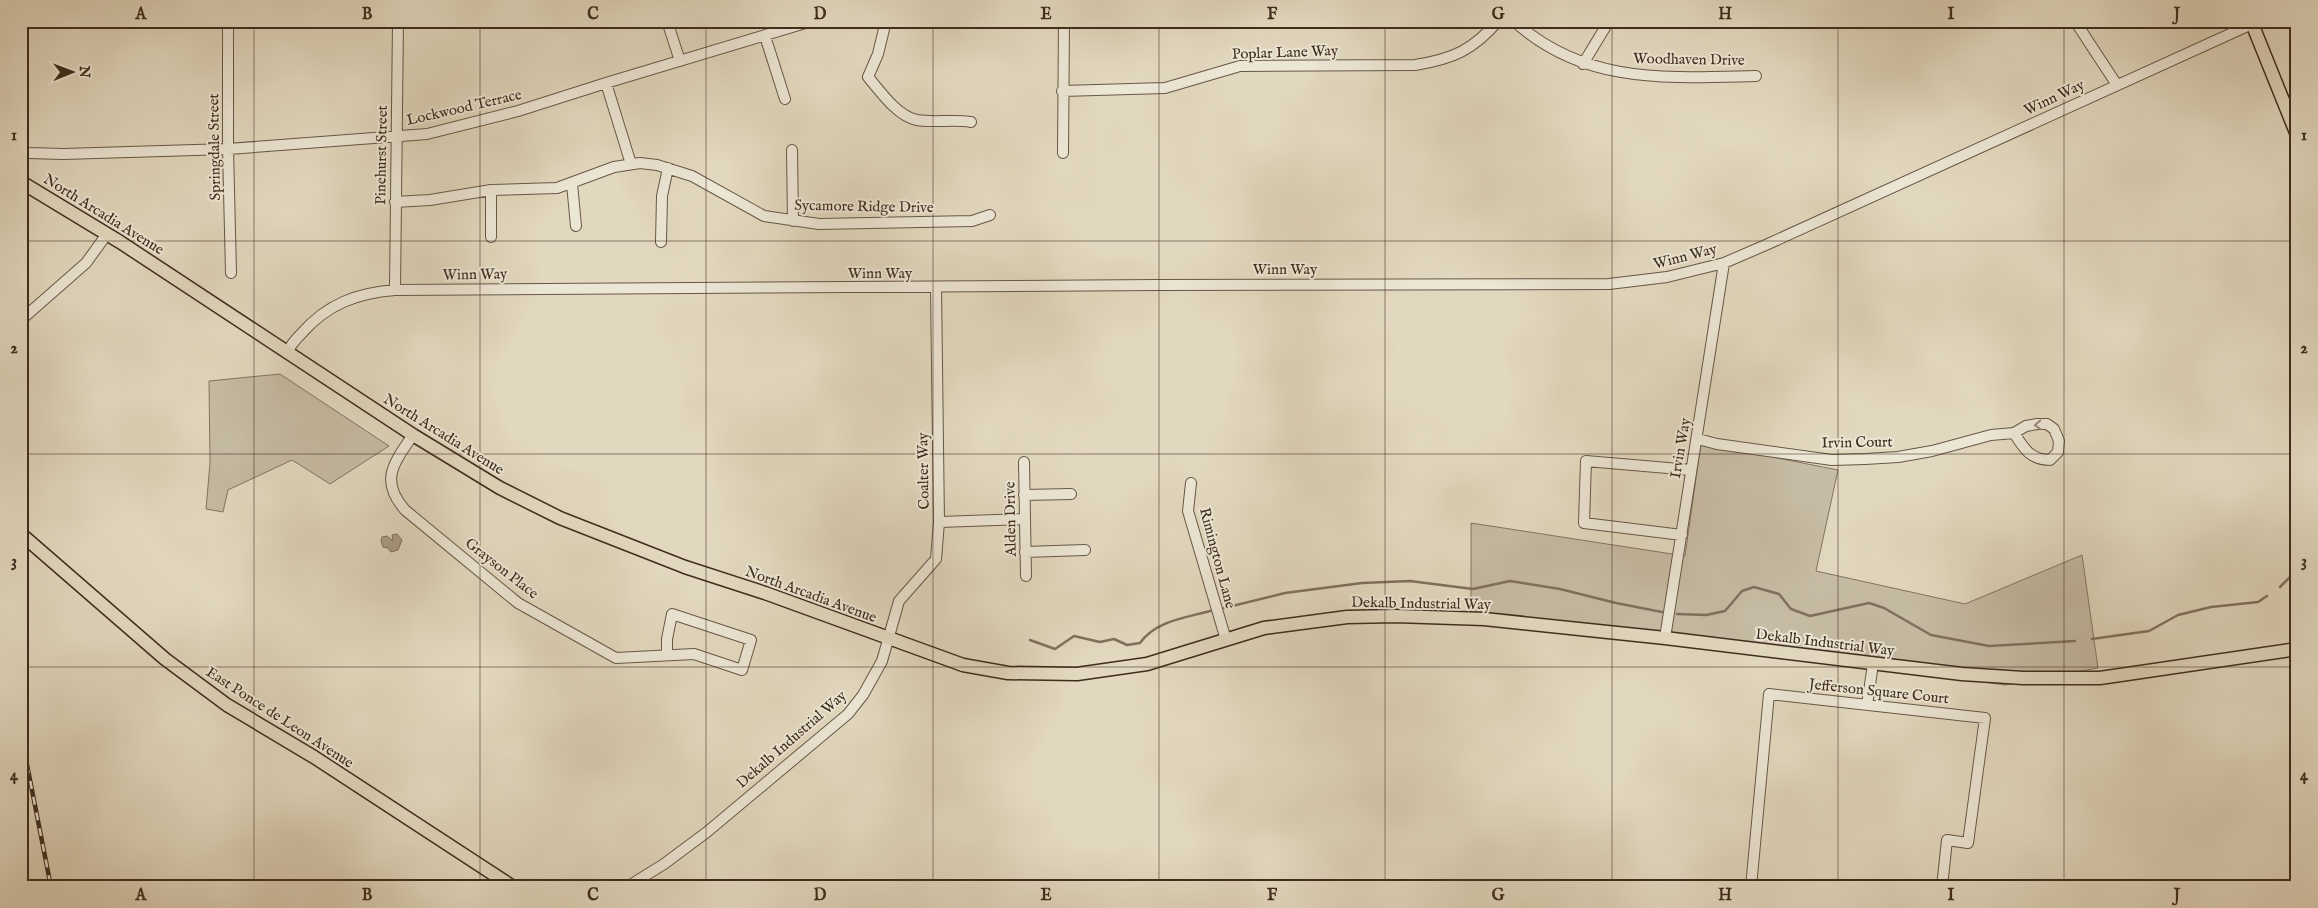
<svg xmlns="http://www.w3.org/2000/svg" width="2318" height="908" viewBox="0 0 2318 908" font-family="'IM FELL English',serif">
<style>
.green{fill:#c6bba4;stroke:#827461}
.water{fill:#ab9e88;stroke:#80705e}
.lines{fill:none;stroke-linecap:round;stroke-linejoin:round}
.stream{stroke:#80705e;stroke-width:2.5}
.minor-casing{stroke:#685746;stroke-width:12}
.major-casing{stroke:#3f2c1e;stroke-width:15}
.minor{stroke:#ece6d5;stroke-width:10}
.major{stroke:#e2d8bf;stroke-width:12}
.rail-casing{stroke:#3f2c1e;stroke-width:4.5}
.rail{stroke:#ece6d5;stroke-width:2.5;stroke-dasharray:8;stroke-linecap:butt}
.oneway{stroke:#96897a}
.grid{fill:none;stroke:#3f2c1e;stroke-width:1;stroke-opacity:0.55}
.labels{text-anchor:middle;stroke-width:4;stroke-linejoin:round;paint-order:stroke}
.street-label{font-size:15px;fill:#3f2c1e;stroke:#ece6d5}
.neatline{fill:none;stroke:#3f2c1e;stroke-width:2}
.grid-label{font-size:16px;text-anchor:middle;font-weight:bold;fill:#3f2c1e}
</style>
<rect width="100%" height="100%" fill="#e2d8bf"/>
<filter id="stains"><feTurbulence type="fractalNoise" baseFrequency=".004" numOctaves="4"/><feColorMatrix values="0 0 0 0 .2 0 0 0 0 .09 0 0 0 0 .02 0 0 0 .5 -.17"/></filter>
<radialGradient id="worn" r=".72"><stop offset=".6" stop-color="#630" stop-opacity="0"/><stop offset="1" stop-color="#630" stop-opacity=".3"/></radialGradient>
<path class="green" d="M280 374 389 446 330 484 292 460 228 490 223 512 206 509 210 463 209 381Z
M1701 443 1838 470 1816 571 1965 604 2082 555 2098 668 2005 685 1715 645 1471 622V523L1685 556Z"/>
<path class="water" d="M397 534 402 540 398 550 391 552 388 548 383 547 381 541 382 537 387 536 393 541 392 535Z"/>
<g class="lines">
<path class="stream" d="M2280 587 2297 570
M1224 608 1285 593 1362 583 1410 581 1473 589 1510 581 1560 589 1616 603 1662 612
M1677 614 1706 615 1725 611 1742 591 1754 587 1779 594 1791 609 1810 616 1869 603 1884 608 1931 635 1989 646 2075 641
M2092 639 2149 631 2178 615 2211 607 2258 602 2267 596
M1030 640 1055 649 1074 636 1100 642 1114 639 1127 645 1140 643C1155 621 1185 618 1210 611"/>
<defs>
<path id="minor" d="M228 21V149L231 273
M667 21 680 61
M886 21 878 54 868 77C880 91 897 116 917 120 935 123 953 119 971 122
M1514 21C1584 85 1668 78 1756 76
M2075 21 2117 85
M765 36 785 99
M1583 64 1609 21
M606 83 631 164
M1062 91 1165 88 1240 66 1415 65C1453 59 1473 50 1498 21
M792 150 793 221
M21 151 29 153 63 154 228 149 427 134 518 111 606 83 812 21
M1063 153 1064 21
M572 184 576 226
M395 202 430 200 491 190 557 188 614 167 640 163 657 165 692 176 764 216 819 224 972 221 990 215
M491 237V190
M661 242 662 196 668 168
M395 290 398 21
M21 320 86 263 107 234
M287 353C290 346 296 339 301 334 327 304 357 293 395 290L1157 285 1609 284 1667 277 1724 263 1768 244 2252 24
M413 435C394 463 379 480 405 510L518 603 607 653 616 658 694 654 742 670 751 640 672 614 667 639V655
M1698 439 1717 444 1832 460 1865 459 1898 457 1932 451 1991 435 2014 433 2026 426 2037 424H2047L2054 429 2059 441 2058 452 2050 460C2031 460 2024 449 2014 433
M1024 462 1026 576
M1191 483 1188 511 1226 640
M1024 495 1071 494
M939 522 1024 519
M1682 535 1584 523 1586 461 1691 470
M1025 552 1085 550
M1665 638 1724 263
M1867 705 1873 664
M627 887 664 864 707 832 848 714 863 695 882 661 899 601 936 559 939 522 936 287
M1751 887 1769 694 1985 718 1968 843 1947 840 1942 887"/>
<path id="major" d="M2251 21 2297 135
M21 182 120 242 413 435 500 488 560 518 685 567 765 593 963 665 1008 673 1077 674 1147 664 1264 628 1347 617 1396 616 1484 619 1665 638 1962 674 2023 678H2100L2297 649
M21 534 165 659 227 705 314 757 513 887"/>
</defs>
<use href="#minor" class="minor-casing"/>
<use href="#major" class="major-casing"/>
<use href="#minor" class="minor"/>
<use href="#major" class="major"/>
<defs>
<path id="rail" d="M21 734 51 887"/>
</defs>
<use href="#rail" class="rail-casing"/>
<use href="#rail" class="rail"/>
</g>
<defs><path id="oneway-chevron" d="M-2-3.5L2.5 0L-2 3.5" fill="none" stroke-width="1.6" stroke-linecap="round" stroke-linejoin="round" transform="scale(1.25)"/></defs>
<use class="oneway" href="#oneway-chevron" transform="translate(2038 425) rotate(177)"/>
<path class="grid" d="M254 21V887M480 21V887M706 21V887M933 21V887M1159 21V887M1385 21V887M1612 21V887M1838 21V887M2064 21V887M21 241H2297M21 454H2297M21 667H2297"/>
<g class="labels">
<g class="street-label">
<text transform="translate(1285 52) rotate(-2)" y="5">Poplar Lane Way</text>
<text transform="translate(1689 59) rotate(1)" y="5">Woodhaven Drive</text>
<text transform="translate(2054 97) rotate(-25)" y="5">Winn Way</text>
<text transform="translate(464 107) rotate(-13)" y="5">Lockwood Terrace</text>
<text transform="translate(214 147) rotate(-91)" y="5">Springdale Street</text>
<text transform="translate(381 155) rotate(-89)" y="5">Pinehurst Street</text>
<text transform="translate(864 206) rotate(1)" y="5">Sycamore Ridge Drive</text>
<text transform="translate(104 214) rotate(32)" y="5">North Arcadia Avenue</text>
<text transform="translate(1685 256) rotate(-14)" y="5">Winn Way</text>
<text x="1285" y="274">Winn Way</text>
<text x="880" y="278">Winn Way</text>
<text transform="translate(475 274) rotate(-1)" y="5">Winn Way</text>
<text transform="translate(444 434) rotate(32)" y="5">North Arcadia Avenue</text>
<text transform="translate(1857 442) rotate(-1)" y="5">Irvin Court</text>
<text transform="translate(1680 448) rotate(-80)" y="5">Irvin Way</text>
<text transform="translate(923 471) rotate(-91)" y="5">Coalter Way</text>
<text transform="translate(1010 519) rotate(-91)" y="5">Alden Drive</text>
<text transform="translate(1218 558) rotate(75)" y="5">Rimington Lane</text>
<text transform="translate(502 568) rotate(38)" y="5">Grayson Place</text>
<text transform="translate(811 594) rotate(20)" y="5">North Arcadia Avenue</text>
<text transform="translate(1421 603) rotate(1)" y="5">Dekalb Industrial Way</text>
<text transform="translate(1825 642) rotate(7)" y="5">Dekalb Industrial Way</text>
<text transform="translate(1879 691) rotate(6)" y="5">Jefferson Square Court</text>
<text transform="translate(280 717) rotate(33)" y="5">East Ponce de Leon Avenue</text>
<text transform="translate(791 739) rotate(-41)" y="5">Dekalb Industrial Way</text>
</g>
</g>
<rect width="2318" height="908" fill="none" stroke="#e2d8bf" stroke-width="55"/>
<g transform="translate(72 72) rotate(89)" stroke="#ece6d5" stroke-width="4" paint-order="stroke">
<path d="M0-4L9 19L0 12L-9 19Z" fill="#3f2c1e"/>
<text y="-8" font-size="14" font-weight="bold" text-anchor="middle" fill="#3f2c1e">N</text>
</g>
<rect x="28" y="28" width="2262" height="852" class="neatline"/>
<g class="grid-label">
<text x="141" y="19">A</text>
<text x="367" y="19">B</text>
<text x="593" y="19">C</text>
<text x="820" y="19">D</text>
<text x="1046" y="19">E</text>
<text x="1272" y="19">F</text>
<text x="1498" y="19">G</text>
<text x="1725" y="19">H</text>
<text x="1951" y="19">I</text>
<text x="2177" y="19">J</text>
<text x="14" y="140">1</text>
<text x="2304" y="140">1</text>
<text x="14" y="353">2</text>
<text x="2304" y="353">2</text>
<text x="14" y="566">3</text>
<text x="2304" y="566">3</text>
<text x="14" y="780">4</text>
<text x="2304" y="780">4</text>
<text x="141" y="900">A</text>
<text x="367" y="900">B</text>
<text x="593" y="900">C</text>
<text x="820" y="900">D</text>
<text x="1046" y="900">E</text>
<text x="1272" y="900">F</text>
<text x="1498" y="900">G</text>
<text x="1725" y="900">H</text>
<text x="1951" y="900">I</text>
<text x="2177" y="900">J</text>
</g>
<rect width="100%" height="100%" filter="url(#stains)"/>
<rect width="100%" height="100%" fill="url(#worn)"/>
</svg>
